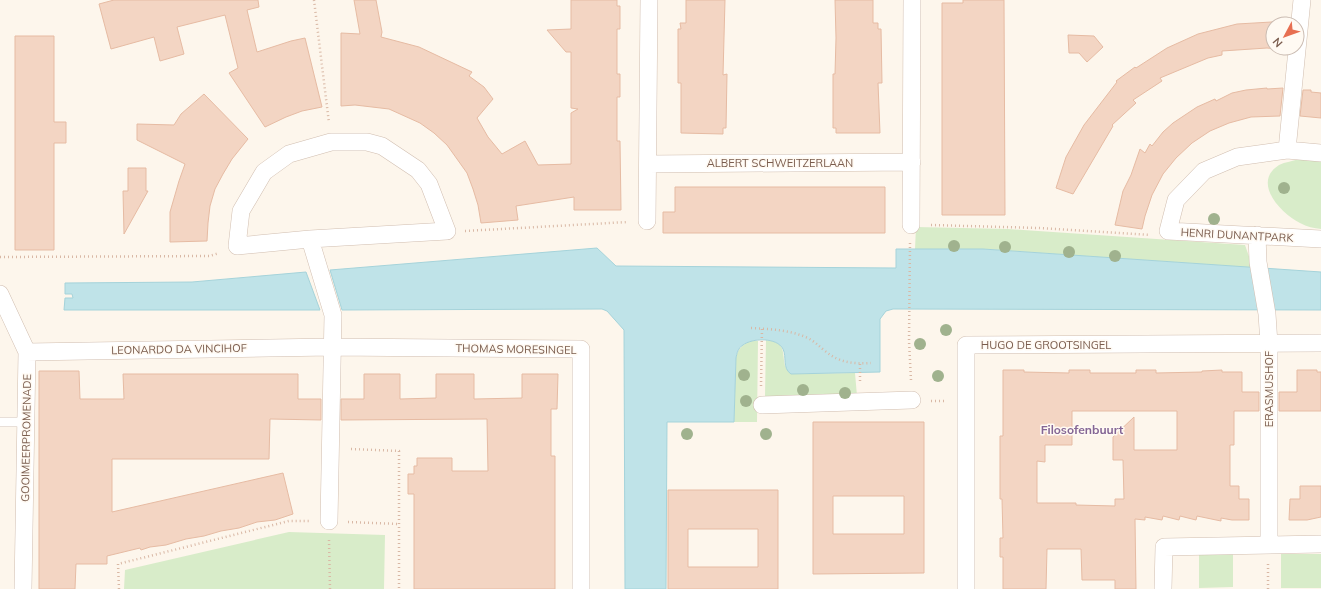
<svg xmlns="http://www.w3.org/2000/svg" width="1321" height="589" viewBox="0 0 1321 589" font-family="Mulish,sans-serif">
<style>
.green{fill:#d8ecc9}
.water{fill:#bfe3e8;stroke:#a5d3da}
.building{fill:#f3d5c3;stroke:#e6bba3;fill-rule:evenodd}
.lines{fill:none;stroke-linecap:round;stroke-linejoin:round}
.lane-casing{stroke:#d1beb0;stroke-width:10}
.street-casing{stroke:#d1beb0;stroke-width:18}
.path{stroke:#d9b8a5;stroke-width:2.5;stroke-dasharray:1 3;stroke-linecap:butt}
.lane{stroke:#fff;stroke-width:9}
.street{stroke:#fff;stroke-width:17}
.tree{fill:#a0b28e}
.labels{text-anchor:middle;stroke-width:3;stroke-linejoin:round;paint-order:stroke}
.street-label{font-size:11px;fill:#7a5c4d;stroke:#fffaf3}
.neighbourhood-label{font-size:12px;font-weight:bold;fill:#846695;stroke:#fffaf3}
</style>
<rect width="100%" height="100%" fill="#fdf6ec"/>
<path class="green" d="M1300 159 1321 160V229C1314 228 1307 227 1300 223 1282 214 1251 183 1279 165 1285 162 1293 161 1300 159Z
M916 227 1008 229 1245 245 1253 268 983 249H915Z
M766 340C786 342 782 351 785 366 786 369 789 371 791 374L855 373 857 396H765Z
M750 341H758L757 422H734L736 358C738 349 741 346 750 341Z
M289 532 385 535 384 589H124L125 570Z
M1233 553V587L1199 588V554Z
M1281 554H1321V588H1281Z"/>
<path class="water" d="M597 248 616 266 896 268V249H983L1321 272V310L893 309 886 311 880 319V372L791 374C782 368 787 357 783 349 777 337 752 338 743 345 738 348 737 353 736 358L734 422H667L666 589H625L624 330 607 311 602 309 342 310 330 270Z
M306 272 320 310H64L65 298H73L72 294H65V283L192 282Z"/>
<path class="building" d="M114 0H258L259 7 247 10 257 52 291 41 305 38 322 107 302 111 286 117 265 127 229 73 238 68 225 15 177 27 184 54 160 61 154 37 111 49 99 4Z
M354 0H376L382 32 381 37 419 47 472 72 469 76 484 87 493 99 477 118 488 137 502 154 525 141 538 165 571 164V113L578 109 571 108V52H566L547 30 571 29V0H617V6H620V29H617V74H620V97H617V141H620L621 210H574V197L516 206 518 220 481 223 478 205 473 189 467 173 447 145 434 133 420 123 389 109 355 105 341 106V33L360 34Z
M686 0H725L723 75 727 74 726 128H723V134L681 133V83H678V29H681L680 23H686Z
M835 0H873V23H878V29H881L882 83H878L880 133H836V128H833V74H835L836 38Z
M963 0H1004L1005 215H942V3H963Z
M1289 21V24H1273V48H1287V50L1267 48 1222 51V55L1208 58 1160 78 1162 81 1133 100 1136 103 1112 125 1113 126 1073 194 1056 188 1066 157 1084 125 1117 82 1116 81 1135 67 1136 68 1167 48 1198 34 1237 24Z
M1068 35 1094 36 1103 47 1087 62 1079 53H1069Z
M15 36H54V122H66V143H54V250H15Z
M1267 88V89L1283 88 1280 116 1251 117 1229 123 1210 131 1192 143 1176 158 1163 174 1152 195 1145 216 1142 229 1115 225 1123 191 1131 175 1140 149 1145 153 1150 144 1152 146 1163 132 1173 123 1197 107 1215 99 1216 101 1232 93 1246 90Z
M1303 90H1311V92L1321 93V118L1300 116Z
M204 94 248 139 232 159 223 174 215 189 210 206 208 223 207 241 170 242V212L179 181 185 164 137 140V124L174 125 181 114Z
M128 168H146V191H148L124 234 123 191H128Z
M675 187H885V233H663V212H675Z
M1003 370H1024V372L1069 373V370H1090V373H1136V370H1156V373L1202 372V371L1222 370V372H1242V392H1259V411H1234V445H1230V486H1239V499H1249V520H1232L1221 518V521L1197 516 1196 520 1180 516 1179 520 1163 516 1162 520 1145 517V520L1135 519 1136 589H1115V580H1082L1081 549H1047L1046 589H1003V557H1000V538H1003L1002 499H1000V436H1003ZM1072 411H1177V450H1134V417L1113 437V460H1123L1124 499H1115V506L1076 505V503H1037V461L1045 462V445H1072Z
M1297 370H1317V372H1321V411H1279V392H1297Z
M39 371H79L80 399H124L123 374H298V399H321V420L270 419 269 459H112V512L283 473 293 514 275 520 257 522 239 528 221 531 204 536 186 539 166 545 150 547 141 550 140 548 107 556V564H76L75 589H39Z
M364 374H400V399L436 398V374H474V399L522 398V374H558L557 409H551V456H555V589H414V494H408V474H414V466H417V458H452V471H488L487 419 341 420V399H364Z
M813 422H924V573L813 574ZM833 496H904V534H833Z
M1300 486H1321V517L1307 520H1289L1290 499H1300Z
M668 490H778V589H668ZM688 529H758V567H688Z"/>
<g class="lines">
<defs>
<path id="lane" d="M0 422H25"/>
<path id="street" d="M331 142H367L382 146 418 170 429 184 447 231 310 239 237 246 241 211 264 172 289 154Z
M1287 150 1302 0
M1321 153 1287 150 1237 157 1204 171 1176 200 1168 231 1321 239
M648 164 912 162
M647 221 649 0
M911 225 912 0
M1257 235 1258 262 1267 314 1269 344V544
M310 239 333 315 329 521
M0 294 27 352 23 589
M27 352 331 347 581 349V589
M762 405 912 400
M966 589V345L1321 343
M1163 589 1164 547 1321 544"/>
</defs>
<use href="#lane" class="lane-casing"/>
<use href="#street" class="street-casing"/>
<path class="path" d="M314 0 329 123
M931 225 1039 228 1150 235
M465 231 628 222
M910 243 909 341 911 380
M0 257 210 256 219 253
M751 328C771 329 790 330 808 338 815 342 819 346 825 351 840 363 853 364 871 363
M860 381V363
M761 386 762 329
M931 401H946
M351 449 399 451V589
M348 522 399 524
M329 540 330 589
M119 589 118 564 289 521H309
M1268 589V564"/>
<use href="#lane" class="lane"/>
<use href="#street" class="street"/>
</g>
<g class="tree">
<circle cx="1284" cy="188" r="6"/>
<circle cx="1214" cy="219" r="6"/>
<circle cx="954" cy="246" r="6"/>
<circle cx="1005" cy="247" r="6"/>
<circle cx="1069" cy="252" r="6"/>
<circle cx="1115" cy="256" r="6"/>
<circle cx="946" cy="330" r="6"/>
<circle cx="920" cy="344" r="6"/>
<circle cx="744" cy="375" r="6"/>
<circle cx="938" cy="376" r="6"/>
<circle cx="803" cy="390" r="6"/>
<circle cx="845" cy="393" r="6"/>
<circle cx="746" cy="401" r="6"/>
<circle cx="687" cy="434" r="6"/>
<circle cx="766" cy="434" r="6"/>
</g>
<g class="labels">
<g class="street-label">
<text x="780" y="167">ALBERT SCHWEITZERLAAN</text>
<text transform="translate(1237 235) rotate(3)" y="4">HENRI DUNANTPARK</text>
<text x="1046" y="349">HUGO DE GROOTSINGEL</text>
<text transform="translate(179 349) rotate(-1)" y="4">LEONARDO DA VINCIHOF</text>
<text transform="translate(516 349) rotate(1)" y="4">THOMAS MORESINGEL</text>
<text transform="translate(1269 389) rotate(-90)" y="4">ERASMUSHOF</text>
<text transform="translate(26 438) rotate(-89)" y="4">GOOIMEERPROMENADE</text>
</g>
<g class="neighbourhood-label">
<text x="1082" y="434">Filosofenbuurt</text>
</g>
</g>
<g transform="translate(1285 36) rotate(229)"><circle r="19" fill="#fffaf3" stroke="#cabbb1"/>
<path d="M0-3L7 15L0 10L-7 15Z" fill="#e76f51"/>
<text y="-6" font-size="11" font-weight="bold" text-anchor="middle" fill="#7a5c4d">N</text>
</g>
</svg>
